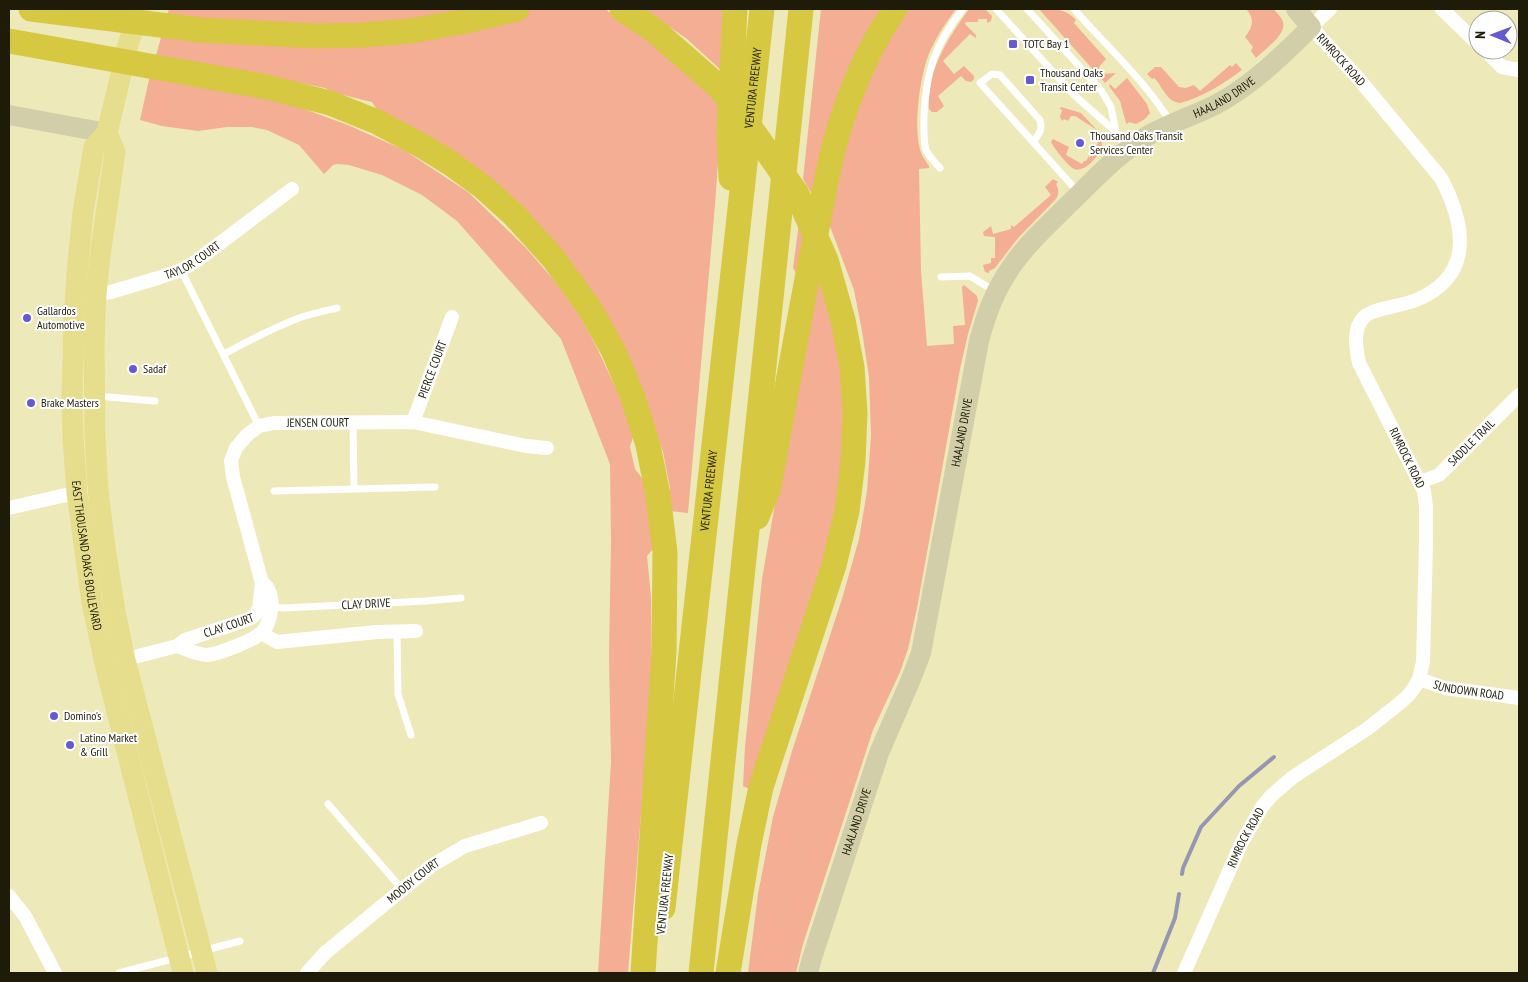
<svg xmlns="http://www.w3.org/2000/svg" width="1528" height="982" viewBox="0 0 1528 982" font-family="'PT Sans Narrow',sans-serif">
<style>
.green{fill:#f3ae93}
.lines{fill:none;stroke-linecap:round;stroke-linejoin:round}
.stream{stroke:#9596b2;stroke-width:4}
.lane{stroke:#fff;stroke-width:7}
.street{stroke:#fff;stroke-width:14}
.secondary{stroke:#d2cea9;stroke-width:20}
.primary{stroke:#e7de8d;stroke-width:21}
.highway{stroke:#d7c841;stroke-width:25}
.poi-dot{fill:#665ad3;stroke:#fff;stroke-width:2}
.labels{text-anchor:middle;stroke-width:4;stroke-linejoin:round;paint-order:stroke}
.poi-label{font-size:12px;fill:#1e1c09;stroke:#fff;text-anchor:start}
.street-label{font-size:12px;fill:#1e1c09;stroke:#fff}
</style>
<rect width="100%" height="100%" fill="#eee9b8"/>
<path class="green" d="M169 9H605L645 36 722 104 715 205 688 513 670 511V488L663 452 650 412 592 293 377 110 372 102 335 93 325 88 296 82 285 102 348 125 404 150 468 192 526 248 553 279 581 317 597 348 618 393 634 434 630 447 635 469 645 482 653 549 647 556 651 597 652 679 628 973H598L611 762 609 656 611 541 610 464 561 339 457 221 422 195 382 175 349 165 337 164 333 165 324 174 299 145 267 130 252 127H227L198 131 162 126 140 120 148 84Z
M644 9H726L723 72 687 39Z
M821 9H887L816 201 803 179Z
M903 9H956C946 22 937 36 930 51 920 74 911 135 923 157 925 160 927 163 929 166V168L919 169 921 271 927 346 954 344 953 326 965 325 962 287 964 285 977 296 978 301 968 334 960 369 917 608 908 649 900 672 873 730 803 944 796 973H748L758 894 773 817 792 751 842 599 859 539 867 491 871 436 869 377 862 331 854 290 828 221 858 99Z
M969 9H985L992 16 991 21 987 23V19H978V22H966L965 24 976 35V38L970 34 943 61 954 74 964 66 974 76V79L971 82 966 81 961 76 938 96 944 106 937 112H932L929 109C926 72 948 38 969 9Z
M1039 9C1055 9 1065 8 1076 20L1074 23 1106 59 1099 67 1100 73 1104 74 1116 73 1105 83Z
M1246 9H1273C1277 12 1282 18 1283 22 1287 34 1264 50 1256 58L1251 51 1253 47 1245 37C1253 27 1255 19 1246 9Z
M1236 63 1242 70C1223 84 1203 97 1180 103 1165 101 1163 86 1154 78L1152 79 1147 74 1155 67H1161L1179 87 1186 88 1194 85 1200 91 1230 65 1232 67Z
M1127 78 1147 104 1150 113 1145 119 1136 124 1129 122 1127 124 1126 123 1120 101 1109 86 1110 84 1115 89Z
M1061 107 1081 113 1097 130 1075 116H1071L1068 121 1064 119 1062 121 1060 117 1062 110 1060 109Z
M1100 134C1101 139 1103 144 1101 149 1098 157 1084 173 1074 169 1067 165 1054 148 1051 142L1053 139 1069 147 1066 155 1082 164 1084 161H1086L1089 156 1090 157 1100 139 1097 137Z
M1053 179 1058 182 1056 184C1059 189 1059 194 1056 199L1018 238 995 268 989 271V273L985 272 983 265 991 263V258H995V237L984 236 983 232 991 226 993 234 1011 229V225L1014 227 1051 195 1045 187Z
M799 223 831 311 842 376 844 457 828 550 749 789 743 786 745 747 762 579 788 428 801 281 793 268Z"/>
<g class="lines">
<path class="stream" d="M1182 874 1183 868 1201 827 1239 786 1274 757
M1153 973 1175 918 1179 894"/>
<path class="lane" d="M996 9 1074 95 1116 132 1127 149
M1027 9 1101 90 1111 107 1116 132
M1074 9C1106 46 1145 80 1171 123
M1033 142C1039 134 1043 130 1040 120L1000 75 992 74 980 83 1078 192
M940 168C936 163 929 157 926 150 923 140 924 126 924 116 926 71 935 44 963 9
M181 270 259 426
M941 277 970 276 994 291
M224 354C248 341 273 328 299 318 311 314 325 311 337 308
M97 396 155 401
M353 423 354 489
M274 491 435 487
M271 607 284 608 425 601 461 598
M397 632 398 694 411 735
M328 804 402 889
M119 973 240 941"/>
<g class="street">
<path d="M1442 9 1478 44"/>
<path d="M1485 50 1502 67 1519 70"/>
<path id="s1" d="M88 295 111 292 158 278 181 270 195 262 292 189"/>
<path id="s2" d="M413 422 452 317"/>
<path id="s3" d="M1420 482 1439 475 1519 395"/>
<path d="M9 508 61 496 85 492"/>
<path d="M261 633 277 642 377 632 416 631"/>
<path d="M177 646C186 649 197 655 207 655 218 654 253 641 261 633 271 624 275 601 268 589 267 586 265 585 263 583"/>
<path id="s4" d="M119 661 177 646 185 640 243 621 251 618 256 614 259 608 262 583 233 477 231 461 236 448 247 435 259 426 274 423 413 422 526 446 547 448"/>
<path id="s5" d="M1419 679 1445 688 1519 698"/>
<path d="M9 896 25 916 55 973"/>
<path id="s6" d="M307 973 325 953 431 866 465 846 541 823"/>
<path id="s7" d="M1184 973 1242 842 1262 807 1271 796 1293 777 1367 729 1395 707 1408 696 1414 688 1419 679 1423 662 1426 541V507L1424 491 1359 363C1356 348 1352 328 1365 316 1375 308 1403 306 1416 300 1475 276 1465 224 1441 178L1358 78 1311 27 1330 9"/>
</g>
<g class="secondary">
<path d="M9 115 107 133"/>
<path id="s8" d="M808 973 812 958 879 753 911 679 921 653 979 341C985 318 993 295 1006 275 1022 248 1047 226 1069 204 1094 180 1118 153 1149 135 1170 123 1193 116 1215 105 1251 86 1282 56 1311 27L1296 9"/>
</g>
<g class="primary">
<path id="s9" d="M139 9 128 45 107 133 94 147 83 212 78 262 74 318 72 398 73 439 77 493 92 603 105 664 183 973"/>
<path d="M107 133 115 152 100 256 96 294 94 343 95 435 98 490 105 548 115 611 125 660 207 973"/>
</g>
<g class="highway">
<path d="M31 9 201 30 316 36 364 35 410 31 461 22 517 9"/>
<path d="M622 9 654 30 719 87 740 113 797 194 826 260 843 320 852 367 855 413 853 461 847 511 834 565 761 787 749 844 728 973"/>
<path d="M9 41 267 87 330 103 377 122 424 147 450 163 483 187 514 215 553 258 590 309 613 350 632 395 648 445 658 495 665 552 664 652 643 973"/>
<path d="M731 178 729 133 735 9"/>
<path d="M757 517 769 486C784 405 798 324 814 243 821 210 826 176 835 143 848 95 867 50 895 9"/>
<path id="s10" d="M663 908 762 9"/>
<path d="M701 973 801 9"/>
</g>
</g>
<g class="poi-dot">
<rect x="1008" y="39" width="10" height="10" rx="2.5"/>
<rect x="1025" y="75" width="10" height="10" rx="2.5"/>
<circle cx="1080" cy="143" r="5"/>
<circle cx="27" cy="318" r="5"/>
<circle cx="133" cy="369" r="5"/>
<circle cx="31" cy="403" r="5"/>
<circle cx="54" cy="716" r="5"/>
<circle cx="70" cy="745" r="5"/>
</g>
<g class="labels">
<g class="poi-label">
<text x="1023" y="48">TOTC Bay 1</text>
<text x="1040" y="77">Thousand Oaks<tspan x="1040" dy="14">Transit Center</tspan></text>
<text x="1090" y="140">Thousand Oaks Transit<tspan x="1090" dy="14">Services Center</tspan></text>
<text x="37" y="315">Gallardos<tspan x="37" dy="14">Automotive</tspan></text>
<text x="143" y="373">Sadaf</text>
<text x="41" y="407">Brake Masters</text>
<text x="64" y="720">Domino's</text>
<text x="80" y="742">Latino Market<tspan x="80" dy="14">&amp; Grill</tspan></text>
</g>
<g class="street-label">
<text transform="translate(1341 60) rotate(48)" y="4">RIMROCK ROAD</text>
<text dy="4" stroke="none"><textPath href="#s10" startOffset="825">VENTURA FREEWAY</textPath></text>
<text dy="4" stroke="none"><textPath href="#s8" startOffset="1014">HAALAND DRIVE</textPath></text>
<text dy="4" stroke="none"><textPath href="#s1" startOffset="111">TAYLOR COURT</textPath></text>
<text dy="4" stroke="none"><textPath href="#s2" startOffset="56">PIERCE COURT</textPath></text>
<text dy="4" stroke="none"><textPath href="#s4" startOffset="409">JENSEN COURT</textPath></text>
<text dy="4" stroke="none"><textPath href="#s8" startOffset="564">HAALAND DRIVE</textPath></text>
<text dy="4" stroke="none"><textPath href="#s3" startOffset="66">SADDLE TRAIL</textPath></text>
<text transform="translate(1407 458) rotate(64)" y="4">RIMROCK ROAD</text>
<text dy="4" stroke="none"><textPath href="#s10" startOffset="420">VENTURA FREEWAY</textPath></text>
<text dy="4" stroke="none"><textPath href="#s9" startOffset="558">EAST THOUSAND OAKS BOULEVARD</textPath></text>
<text transform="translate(366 604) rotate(-3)" y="4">CLAY DRIVE</text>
<text dy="4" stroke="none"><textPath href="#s4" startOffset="116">CLAY COURT</textPath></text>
<text dy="4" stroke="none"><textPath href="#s5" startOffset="51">SUNDOWN ROAD</textPath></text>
<text dy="4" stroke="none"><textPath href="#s8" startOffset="159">HAALAND DRIVE</textPath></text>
<text dy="4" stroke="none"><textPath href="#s7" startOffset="149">RIMROCK ROAD</textPath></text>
<text dy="4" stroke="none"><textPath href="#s6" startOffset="141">MOODY COURT</textPath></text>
<text transform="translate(665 894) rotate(-84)" y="4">VENTURA FREEWAY</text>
</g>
</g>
<rect width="1528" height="982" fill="none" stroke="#1e1c09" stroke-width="20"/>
<g transform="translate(1493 35) rotate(271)"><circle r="24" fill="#ffffff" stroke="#a5a49d"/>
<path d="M0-4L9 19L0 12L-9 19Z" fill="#665ad3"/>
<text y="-8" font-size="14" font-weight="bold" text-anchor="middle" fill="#1e1c09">N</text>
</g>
</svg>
